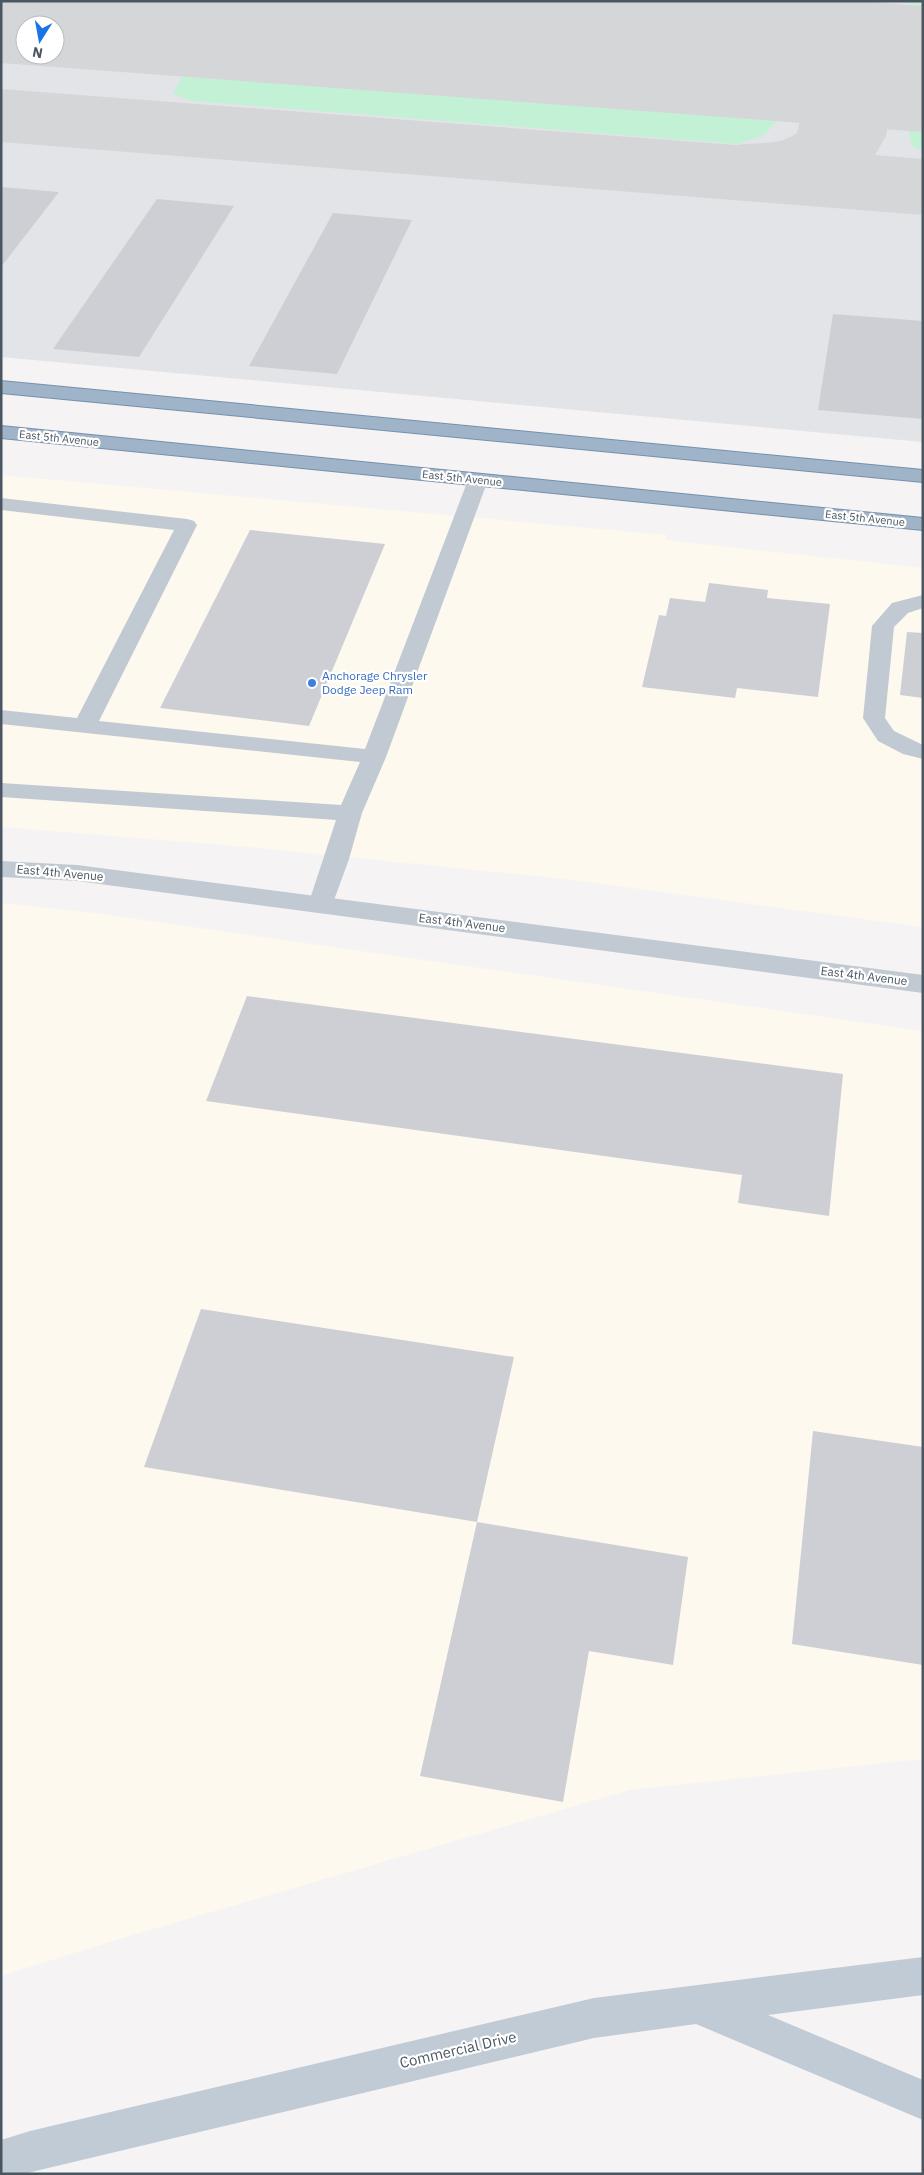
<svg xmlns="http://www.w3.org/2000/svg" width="924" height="2175" viewBox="0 0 924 2175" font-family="'IBM Plex Sans',sans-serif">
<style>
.commercial{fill:#fdf9ef}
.airport{fill:#e2e4e7;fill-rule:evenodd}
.green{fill:#c3f1d5}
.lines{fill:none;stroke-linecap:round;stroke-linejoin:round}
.taxiway{fill:#d5d6d8;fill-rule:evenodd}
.runway{fill:#d5d6d8;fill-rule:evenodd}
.building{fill:#cdcfd5}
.trunk-casing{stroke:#7690ad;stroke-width:2}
.service{fill:#c1cad2;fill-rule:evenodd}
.minor{fill:#c1cad2;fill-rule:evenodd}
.secondary{fill:#c1cbd6;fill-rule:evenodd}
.trunk{fill:#9fb4c9;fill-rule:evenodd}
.shop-dot{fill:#3f7fe0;stroke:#fff;stroke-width:2}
.labels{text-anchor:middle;stroke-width:4.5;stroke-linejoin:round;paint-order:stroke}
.far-street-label{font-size:11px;fill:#4a5661;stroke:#fff}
.shop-label{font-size:12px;fill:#366cbe;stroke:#fff;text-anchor:start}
.street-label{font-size:12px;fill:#4a5661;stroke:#fff}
.near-street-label{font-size:15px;fill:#4a5661;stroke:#fff}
</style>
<rect width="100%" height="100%" fill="#f5f3f3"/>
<path class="commercial" d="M1 475 667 535 666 540 923 568V927L565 879 249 847 1 827Z
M1 903 88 912 923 1031V1759L630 1790 126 1937 1 1976Z"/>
<path class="airport" d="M1 1H923V442L1 357ZM25 25H55V55H25Z"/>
<path class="green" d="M399 1H819L807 21 772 29Z
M908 1H923V33L905 23Z
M248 54 735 87 770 93 783 112 765 135 738 144 192 101 173 94 184 73 208 59Z
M923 107V150L912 146 907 123 915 108Z"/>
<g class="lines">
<path class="taxiway" d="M923 49V101L900 102 891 108 886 136 875 155 923 159V215L1 142V89L736 145C757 142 779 146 797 133 800 124 800 114 804 106 809 94 819 79 829 72 850 56 897 51 923 49Z"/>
<path class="runway" d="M1 1H859L923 6V132L1 63ZM25 25H55V55H25Z"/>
</g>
<path class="building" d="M1 187 59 192 1 267Z
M157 199 234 206 139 357 53 349Z
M333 213 412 220 337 374 249 366Z
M833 314 923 321V419L818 410Z
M250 530 385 544 309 726 160 708Z
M709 583 768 590 767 598 830 604 818 697 737 688 735 698 642 687 659 615 666 616 670 598 705 602Z
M907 632 923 633V698L900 695Z
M247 996 843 1074 829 1216 738 1203 742 1175 206 1101Z
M201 1309 514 1357 477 1522 144 1467Z
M813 1431 923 1447V1665L792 1644Z
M477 1522 688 1557 673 1665 589 1651 563 1802 420 1776Z"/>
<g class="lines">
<defs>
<path id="trunk" d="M1 381 923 470V482L1 393Z
M1 426 923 518V530L1 438Z"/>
</defs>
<use href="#trunk" class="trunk-casing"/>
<path class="service" d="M478 474 485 476 488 480 386 757 362 813 349 859 330 911 321 913 312 911 308 905 336 820 1 797V783L341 805 360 762 1 724V710L77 718 174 530 1 510V498L187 519 194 521 197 525 99 721 365 749 468 480 471 476Z
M923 595V608L908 613 894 627 885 718 894 731 923 745V759L903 754 878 741 863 718 872 626 892 603Z"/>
<path class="minor" d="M1 861 77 865 923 975V993L77 881 1 877Z"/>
<path class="secondary" d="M923 1957V1995L768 2015 923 2080V2120L696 2024 594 2038 23 2174H1V2140L30 2131 594 1998Z"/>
<use href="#trunk" class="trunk"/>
</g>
<circle class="shop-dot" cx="312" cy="683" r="5"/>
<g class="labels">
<g class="far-street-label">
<text transform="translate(59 438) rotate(6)" y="4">East 5th Avenue</text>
<text transform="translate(462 478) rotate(6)" y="4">East 5th Avenue</text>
<text transform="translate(865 518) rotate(6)" y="4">East 5th Avenue</text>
</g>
<g class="shop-label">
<text x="322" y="680">Anchorage Chrysler<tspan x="322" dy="14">Dodge Jeep Ram</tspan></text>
</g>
<g class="street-label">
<text transform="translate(60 873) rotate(5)" y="4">East 4th Avenue</text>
<text transform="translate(462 923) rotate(7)" y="4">East 4th Avenue</text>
<text transform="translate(864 976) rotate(7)" y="4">East 4th Avenue</text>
</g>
<g class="near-street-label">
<text transform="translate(458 2050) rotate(-13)" y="5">Commercial Drive</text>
</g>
</g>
<rect width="924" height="2175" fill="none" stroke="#4a5661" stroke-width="5"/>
<g transform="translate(40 40) rotate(191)"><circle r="24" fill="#ffffff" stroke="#b7bbc0"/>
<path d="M0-4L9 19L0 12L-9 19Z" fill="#1a73e8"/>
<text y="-8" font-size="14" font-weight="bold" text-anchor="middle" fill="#4a5661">N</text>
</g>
</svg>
